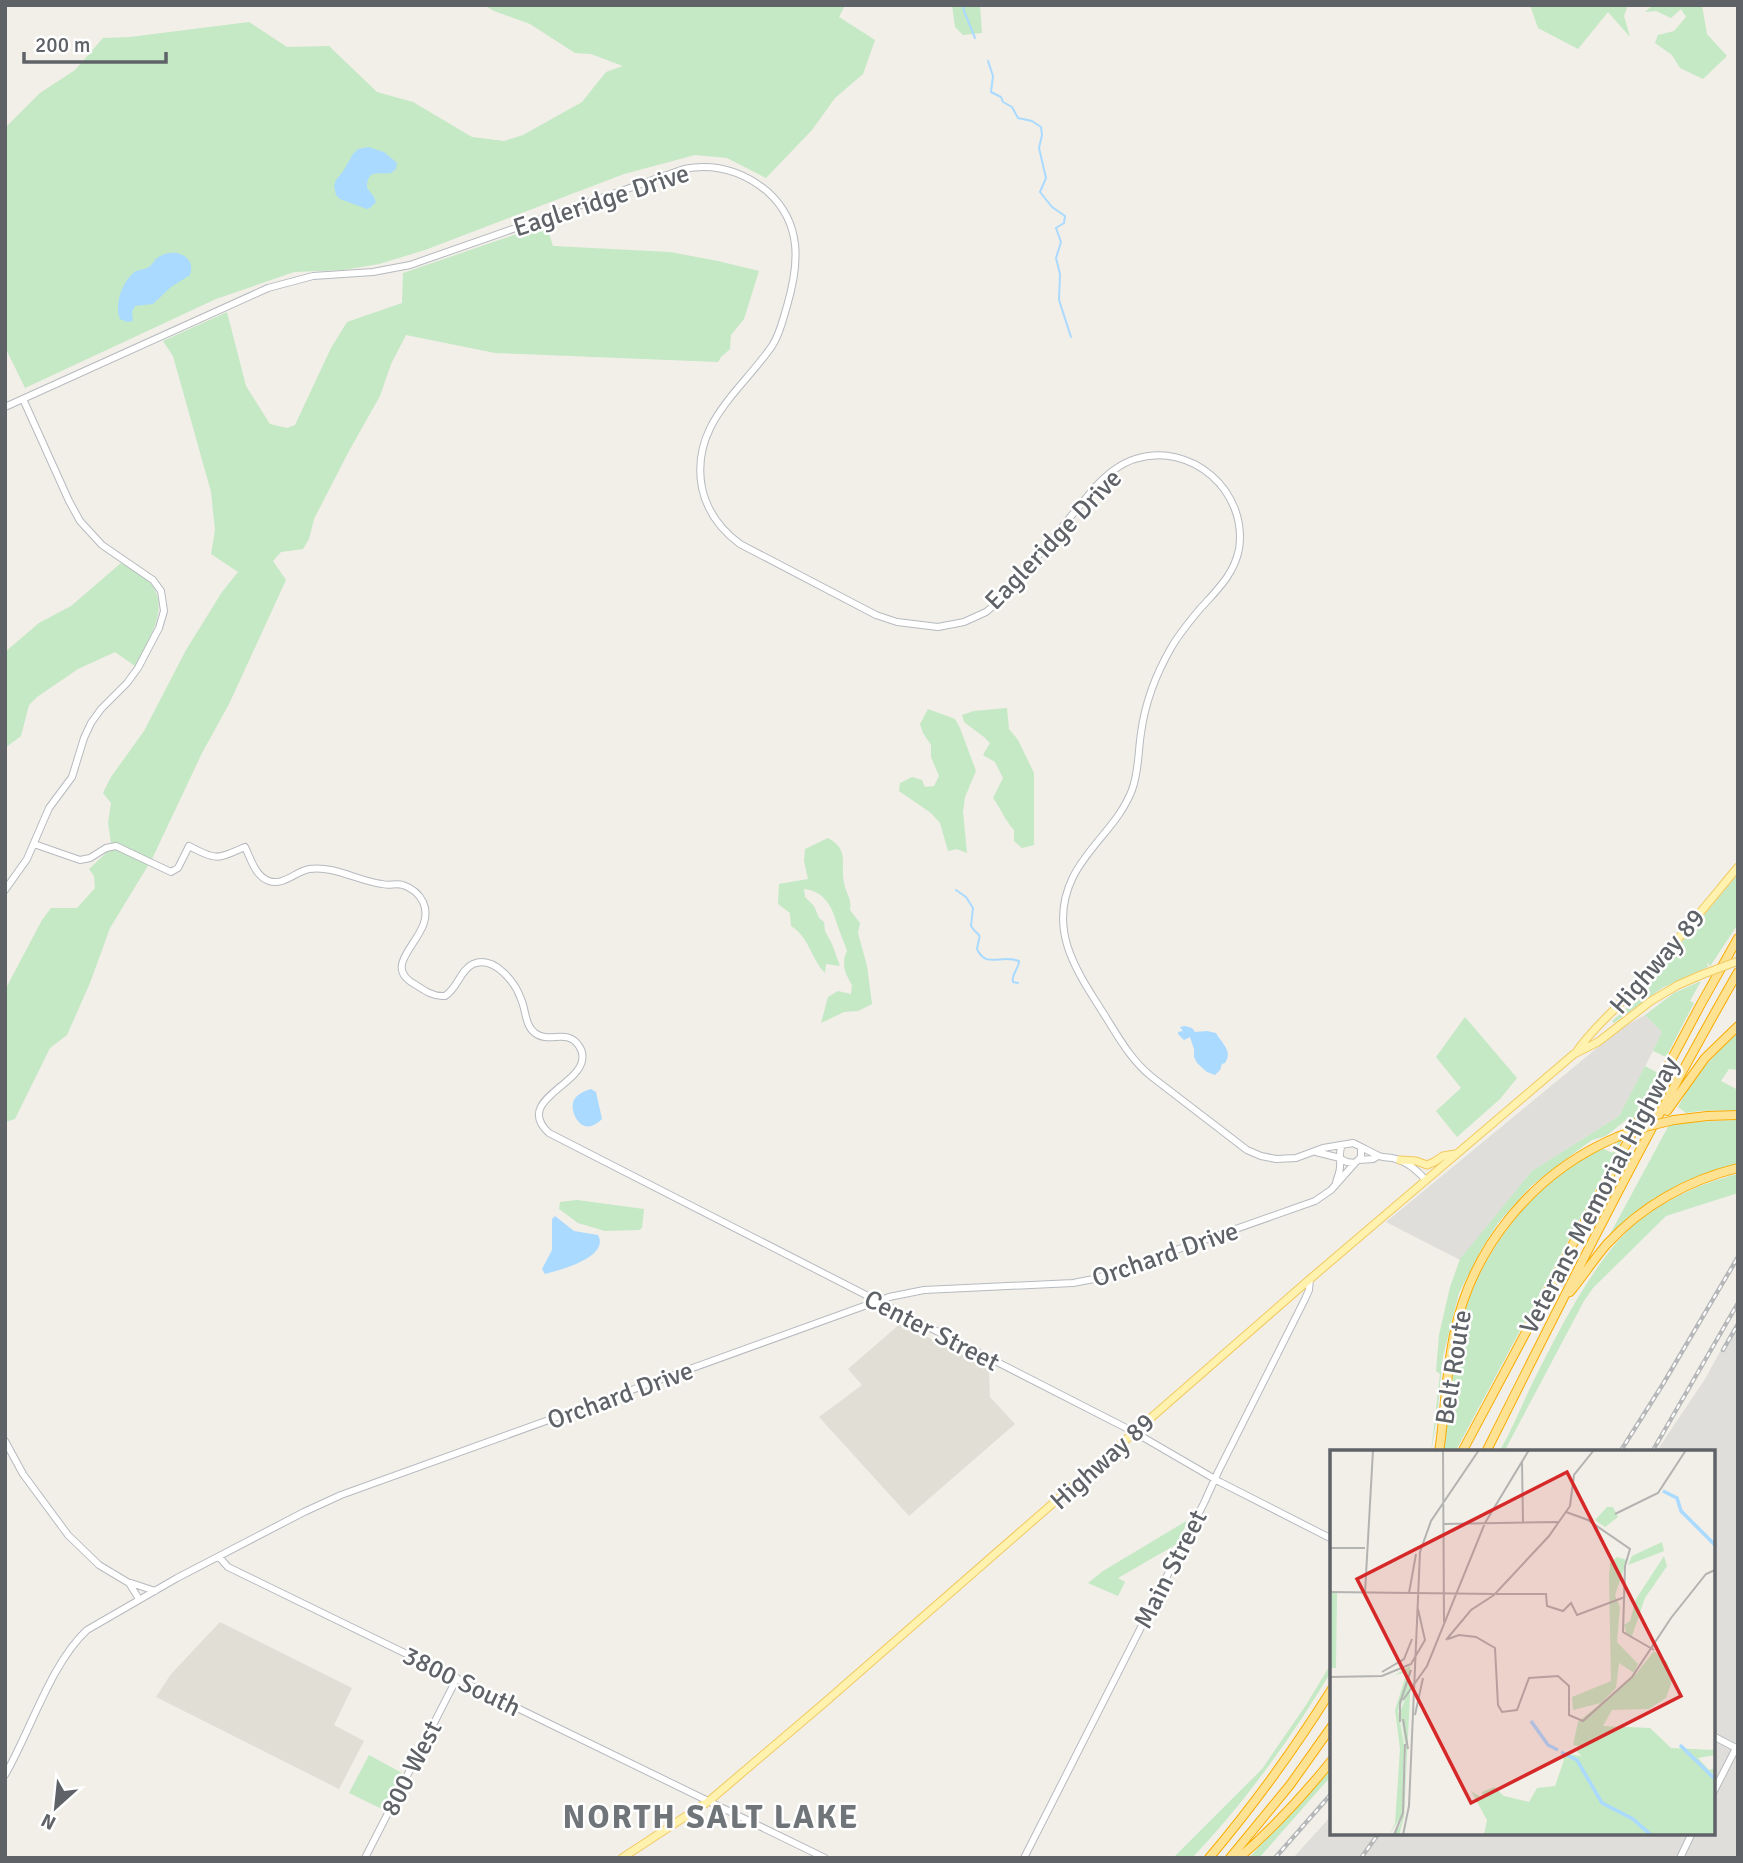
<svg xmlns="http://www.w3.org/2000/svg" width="1743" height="1863" viewBox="0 0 1743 1863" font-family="Signika,sans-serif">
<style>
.industrial{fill:#e0deda}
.education{fill:#e1ded6}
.green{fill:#c5e8c5}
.water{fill:#aadaff}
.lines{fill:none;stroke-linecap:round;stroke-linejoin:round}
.stream{stroke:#aadaff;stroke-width:2}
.secondary-casing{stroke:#b6babf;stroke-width:8}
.primary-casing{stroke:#f2c960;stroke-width:9}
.highway-casing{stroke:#f9ab00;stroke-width:10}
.secondary{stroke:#fff;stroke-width:6}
.primary{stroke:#fff2af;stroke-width:7}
.highway{stroke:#fde293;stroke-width:8}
.rail-casing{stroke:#b6b7b8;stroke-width:4.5}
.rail{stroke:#fff;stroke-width:2;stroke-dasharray:5;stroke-linecap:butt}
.primary-bridge-casing{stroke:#f2c960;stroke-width:9;stroke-linecap:butt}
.highway-bridge-casing{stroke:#f9ab00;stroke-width:10;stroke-linecap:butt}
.primary-bridge{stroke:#fff2af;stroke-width:7}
.highway-bridge{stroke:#fde293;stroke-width:8}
.labels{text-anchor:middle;stroke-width:5;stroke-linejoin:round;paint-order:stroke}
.street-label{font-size:26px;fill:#5f6368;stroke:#fff}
.district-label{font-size:33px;font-weight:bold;letter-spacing:2px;fill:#70757a;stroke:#fff}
.inset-river{fill:none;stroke:#aadaff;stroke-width:3.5}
.inset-road{fill:none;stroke:#b3b3b1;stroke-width:2}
.view{fill:#d62828;fill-opacity:0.15;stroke:#d62828;stroke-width:3.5}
.inset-edge{fill:none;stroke:#5f6368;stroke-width:3.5}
</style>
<rect width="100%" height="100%" fill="#f1efe8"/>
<path class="industrial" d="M1645 1015 1663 1032 1619 1116 1532 1171 1460 1260 1386 1222 1620 1029Z
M1738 1319V1858H1293L1332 1815V1833H1713V1452H1656L1705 1379Z"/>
<path class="education" d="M901 1323 989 1369 990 1397 1015 1424 909 1516 819 1417 862 1385 848 1369Z
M220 1622 352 1688 334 1725 364 1741 339 1789 156 1697 171 1674Z"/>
<path class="green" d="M484 5H845L839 17 875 40 863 74 835 98 812 130 766 178 727 158 695 155 624 174 425 250 379 264 343 270 294 272 216 299 25 388 5 347V128L40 93 75 70 103 38 130 37 249 22 287 47 329 46 377 92 413 102 472 137 504 141 523 135 582 102 606 72 623 66 591 54 575 53 530 24 494 11Z
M952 5H982L980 6 982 33 963 35 955 27Z
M1530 5H1628L1624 16 1630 37 1608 12 1578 49 1538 28Z
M1653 5H1702L1707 34 1727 56 1703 79 1680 68 1672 55 1655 43 1658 35 1674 31 1686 17 1681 9 1671 18 1656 11 1645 12Z
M546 224 553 246 670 252 718 261 759 271 744 319 731 335 730 349 721 357 718 362 495 353 406 335 391 364 380 396 349 451 314 519 309 539 303 549 281 552 273 561 286 580 252 654 229 704 202 753 152 859 110 928 90 983 67 1035 50 1048 15 1119 5 1122V990L42 920 51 908H77L95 888 94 876 89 869 105 854 111 843 108 823 111 803 103 793 111 777 144 731 186 650 222 592 238 572 211 554 215 530 211 492 173 356 163 341 227 312 246 386 270 424 287 428 295 425 331 348 347 322 402 303 403 273Z
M121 563C129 568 138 572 145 578 175 603 148 640 135 666L115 652 78 669 37 697 29 705 21 736 5 748V652L39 623 71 606Z
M1007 708 1009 729 1018 740 1034 773V845L1022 848 1014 841V830C1005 820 1001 809 993 798L1003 778 995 762 983 755 990 743 984 737 964 722 962 715 974 711Z
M928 709 955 719 960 728 976 771 965 797 963 812 967 853 957 849 948 851 940 823 931 813 899 791 900 783 912 777 922 780 925 787 934 786 939 776 931 757V745L923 733 920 724Z
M828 838C850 850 840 863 844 883 846 893 852 899 850 910L860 923 858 933 867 966 872 1004 858 1011 844 1012 821 1023 828 997 838 991 851 994 852 985C845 974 841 963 847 951 844 942 840 933 837 924 832 906 824 891 804 889L805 897 814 906 819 918 824 922 825 931 832 944 840 966 826 964 825 973C810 957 810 938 791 926L790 913 778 904 779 884 808 879 804 861 805 849Z
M1738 874V924L1711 965 1710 966 1707 962 1708 967 1662 988 1614 1023 1612 1021 1626 1009Z
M1701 981 1690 1001 1694 1003 1666 1057 1653 1051 1662 1032 1645 1015 1674 993Z
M1465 1017 1517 1078 1500 1099 1457 1137 1436 1111 1461 1088 1436 1057Z
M1738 1030V1070L1729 1069 1721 1081 1738 1090V1110L1699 1111 1686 1113 1678 1107 1694 1078Z
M1645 1066 1658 1073 1455 1452H1443C1449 1416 1449 1380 1456 1345 1472 1262 1526 1187 1602 1148L1612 1153 1629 1122 1626 1120 1606 1136 1592 1140 1566 1159 1531 1186 1498 1223 1481 1250 1459 1293 1443 1356 1437 1417 1431 1452 1440 1374 1436 1371 1439 1335 1450 1287 1460 1259 1532 1171 1619 1116Z
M1738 1120V1164C1680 1179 1652 1195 1609 1236L1669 1125 1692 1122Z
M1738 1174V1193L1666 1216 1593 1288 1584 1301 1504 1452H1499C1512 1430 1521 1407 1532 1384 1555 1338 1584 1280 1618 1241 1646 1208 1696 1184 1738 1174Z
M577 1200 644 1209 642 1228 639 1230 605 1231 578 1223 559 1209 560 1202Z
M1188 1520 1177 1544 1118 1578 1125 1582 1118 1596 1088 1583 1103 1571Z
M1332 1662V1670C1292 1737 1246 1801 1192 1858H1173L1262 1769 1306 1705Z
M369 1755 402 1773 382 1809 349 1793Z
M1332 1762V1775L1259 1858H1249L1292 1810Z"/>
<path class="water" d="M368 147 384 152 397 163 396 169 391 173C379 175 367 168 367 188L374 197 376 202 370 208 367 209 340 199 336 195 334 186 336 180 344 170 353 154 358 149Z
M177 253C188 256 194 263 190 275L171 287 153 304 135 306 132 312 133 321 127 322 120 319C114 305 122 283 133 273 138 269 144 270 149 267 151 266 154 261 156 259 162 254 169 252 177 253Z
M1185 1026 1192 1028 1195 1032 1207 1031 1216 1033C1222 1044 1233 1050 1225 1063L1222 1064 1220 1070 1215 1075 1207 1072 1197 1063 1194 1057V1049L1190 1037 1184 1040 1178 1034V1032L1183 1031 1180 1027Z
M591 1089 596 1092 602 1119C591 1130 580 1129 574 1114 569 1099 578 1093 591 1089Z
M555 1216 574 1231 598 1235C610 1257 560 1270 545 1274L542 1269 552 1250V1219Z"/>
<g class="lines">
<path class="stream" d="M963 5 964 11 975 38
M988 61 993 76 991 92 1001 97 1003 102 1012 107 1018 118 1032 121 1041 127 1042 135 1039 148 1046 178 1040 192 1052 207 1065 216 1064 223 1056 228 1061 242 1056 258 1060 274 1059 300 1071 337
M956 890 966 897 973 908 971 926C981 941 981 928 977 949 986 969 1001 954 1019 961 1019 969 1011 974 1013 982L1018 983"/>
<defs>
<path id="secondary" d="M5 407 268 288 313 276 373 272 410 265 684 169C715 163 744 172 768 192 803 224 799 265 787 306 783 319 780 334 772 346 740 392 690 425 702 488 707 511 721 530 740 544L876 615 897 622 938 627 964 622 986 612 997 603 1009 591 1096 486C1107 475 1119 464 1135 459 1191 441 1248 491 1239 549 1234 575 1216 591 1199 610 1189 622 1179 634 1171 648 1156 674 1145 703 1141 733 1138 752 1139 771 1132 790 1119 824 1089 845 1073 877 1046 932 1079 974 1107 1019 1120 1040 1132 1061 1152 1077L1247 1150 1261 1156 1276 1159 1296 1158 1323 1148 1353 1143C1362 1147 1370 1152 1379 1156 1384 1158 1391 1157 1396 1159 1408 1162 1417 1171 1425 1179
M34 844 80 860 90 858 106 848 116 846 171 872 178 868 189 846C217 861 217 859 245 847 251 859 255 876 269 881 283 886 295 872 309 869 333 865 358 881 382 884 389 886 396 883 403 885 412 888 419 894 423 902 439 936 374 963 416 985 425 991 434 997 445 996 458 988 460 970 473 964 494 955 515 982 521 999 526 1010 525 1026 535 1033 549 1044 568 1028 579 1046 582 1050 583 1056 582 1061 577 1086 515 1102 549 1133L1134 1432 1220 1482 1332 1539
M5 890 27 859 49 808 72 777 84 738 91 723 101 709 127 683 138 668 159 628 164 611 161 591 153 580 102 545 80 521 69 501 23 399
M1316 1152 1340 1158
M1341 1159 1347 1162 1355 1163 1361 1157V1148
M1359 1160 1373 1159 1378 1156
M1336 1183C1337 1177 1340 1173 1340 1167 1341 1158 1338 1153 1342 1145
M5 1441 23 1474 68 1535 99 1565 129 1583 139 1599
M219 1557 228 1567 825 1858
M131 1583 155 1591
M1713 1736 1738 1749
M5 1775C30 1732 51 1663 87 1630L177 1578 304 1512 341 1495 889 1297 924 1290 1073 1283 1094 1279 1315 1201 1331 1190 1355 1163
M1713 1793 1736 1748
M365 1858 457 1678
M1024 1858 1204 1503 1218 1472 1305 1299 1309 1290 1310 1279
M1680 1858 1692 1833"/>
<path id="primary" d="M1577 1051C1592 1029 1614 1011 1632 991 1669 951 1703 909 1738 867
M1400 1160 1416 1161 1427 1165 1434 1162 1443 1156 1455 1154
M622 1858 709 1801 823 1704 1310 1279 1574 1054 1598 1042 1651 1001 1678 985 1701 975"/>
<path id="highway" d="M1667 1111 1705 1058 1738 1026
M1674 1120 1707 1116 1738 1115
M1570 1292C1583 1276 1594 1259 1607 1244 1642 1206 1688 1180 1738 1168
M1439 1452C1445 1413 1446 1373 1454 1335 1472 1247 1534 1172 1617 1137
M1462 1452 1701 1004 1738 938
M1486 1452C1567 1290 1648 1129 1738 972
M1209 1858C1254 1805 1295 1748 1332 1689
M1230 1858 1290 1785 1332 1726
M1239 1858C1273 1828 1304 1795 1332 1760"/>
</defs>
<use href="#secondary" class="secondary-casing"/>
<use href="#primary" class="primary-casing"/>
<use href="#highway" class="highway-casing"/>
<use href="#secondary" class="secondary"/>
<use href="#primary" class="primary"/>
<use href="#highway" class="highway"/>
<defs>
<path id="rail" d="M1723 1350 1738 1324
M1620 1452 1663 1384 1738 1257
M1652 1452 1738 1303
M1275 1858 1332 1793
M1361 1858 1379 1833"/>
</defs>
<use href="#rail" class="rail-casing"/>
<use href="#rail" class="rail"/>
<defs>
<path id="primary-bridge" d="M1701 975 1738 961"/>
<path id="highway-bridge" d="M1617 1137 1641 1128 1674 1120"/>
</defs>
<use href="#primary-bridge" class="primary-bridge-casing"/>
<use href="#highway-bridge" class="highway-bridge-casing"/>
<use href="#primary-bridge" class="primary-bridge"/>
<use href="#highway-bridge" class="highway-bridge"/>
</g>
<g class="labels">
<g class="street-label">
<text transform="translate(601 200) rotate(-18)" y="9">Eagleridge Drive</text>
<text transform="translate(1053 539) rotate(-46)" y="9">Eagleridge Drive</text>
<text transform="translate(1657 961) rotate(-49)" y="9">Highway 89</text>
<text transform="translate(1599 1195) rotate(-62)" y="9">Veterans Memorial Highway</text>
<text transform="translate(1165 1254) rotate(-19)" y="9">Orchard Drive</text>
<text transform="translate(932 1330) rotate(27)" y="9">Center Street</text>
<text transform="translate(1453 1367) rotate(-81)" y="9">Belt Route</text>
<text transform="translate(620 1395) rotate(-20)" y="9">Orchard Drive</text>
<text transform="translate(1102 1461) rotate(-42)" y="9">Highway 89</text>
<text transform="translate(1170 1569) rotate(-63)" y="9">Main Street</text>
<text transform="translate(462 1681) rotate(26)" y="9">3800 South</text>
<text transform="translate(411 1768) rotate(-63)" y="9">800 West</text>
</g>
<g class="district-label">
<text x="711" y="1828">NORTH SALT LAKE</text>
</g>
</g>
<g transform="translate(1330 1450)">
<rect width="385" height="385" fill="#f1efe8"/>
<path d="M277 57H283L288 67 275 77 265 70ZM332 92 334 101 298 115 302 106ZM334 106 337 116 315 148 302 186 297 185 294 175 300 171 306 149ZM287 107 297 110 285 145 290 157 287 192 308 214 304 223 289 213 286 238 271 253 243 260 242 247 281 231 279 126 280 113ZM0 143H7L6 218H0ZM324 201 337 212 340 221 342 231 336 248 319 259 282 260 273 276 320 278 341 298 385 300V305L368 308 379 320 385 318V325L379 322 385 333V385H154L157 370 141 341 153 348 152 342 164 337 174 346 199 352 207 338 225 336 234 310 231 303 252 306 247 302 249 296 243 295 248 272 306 224ZM80 216V246L74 367 69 385H64L70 375 73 364 76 312V299L70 262 79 240 68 260 75 301 72 365 59 385 65 374 70 299 65 260 77 222 65 225Z" fill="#c5e8c5"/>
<path class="inset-river" d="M333 41 347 48 351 61 385 95M201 271 218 295 228 300M350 295 385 329M231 302 247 310 272 353 303 369 321 385"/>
<path class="inset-road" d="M113 0 114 172M192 12 193 72M236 62 258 70 300 99 295 116 293 182 324 200M285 64 328 43 356 0M114 74 228 72M0 98H35M0 142 165 144M35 143 43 0M79 143 86 104M166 144H216L217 156 233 161 241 153 247 165 295 147M118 189 129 185 146 187 165 198 168 255 172 262 187 260 199 228 228 226 239 236V265L253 271 302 227 341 168 376 124 385 120M116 190 141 160 164 145 219 86 240 56 244 25 264 0M52 222 74 209 82 189M0 227 52 226 81 214 95 190 88 159M73 250 97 216 155 73 199 0M85 265 93 228M73 269 78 299M70 272V253L81 220M64 385 73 363 75 294M73 385 79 356 90 102 101 71 149 0"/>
<path class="view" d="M237 22 351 246 141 353 27 129Z"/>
<rect width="385" height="385" class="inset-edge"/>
</g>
<rect width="1743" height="1863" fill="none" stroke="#5f6368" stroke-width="14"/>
<g transform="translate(56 1807) rotate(207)" stroke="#ffffff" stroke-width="5" paint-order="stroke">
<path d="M0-5L12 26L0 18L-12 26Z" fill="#5f6368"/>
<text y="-10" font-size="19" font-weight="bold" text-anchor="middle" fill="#5f6368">N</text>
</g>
<path d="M24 52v10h142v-10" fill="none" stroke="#5f6368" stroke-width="3.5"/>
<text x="35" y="52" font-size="21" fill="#5f6368" stroke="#ffffff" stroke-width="5" paint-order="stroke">200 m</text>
</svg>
